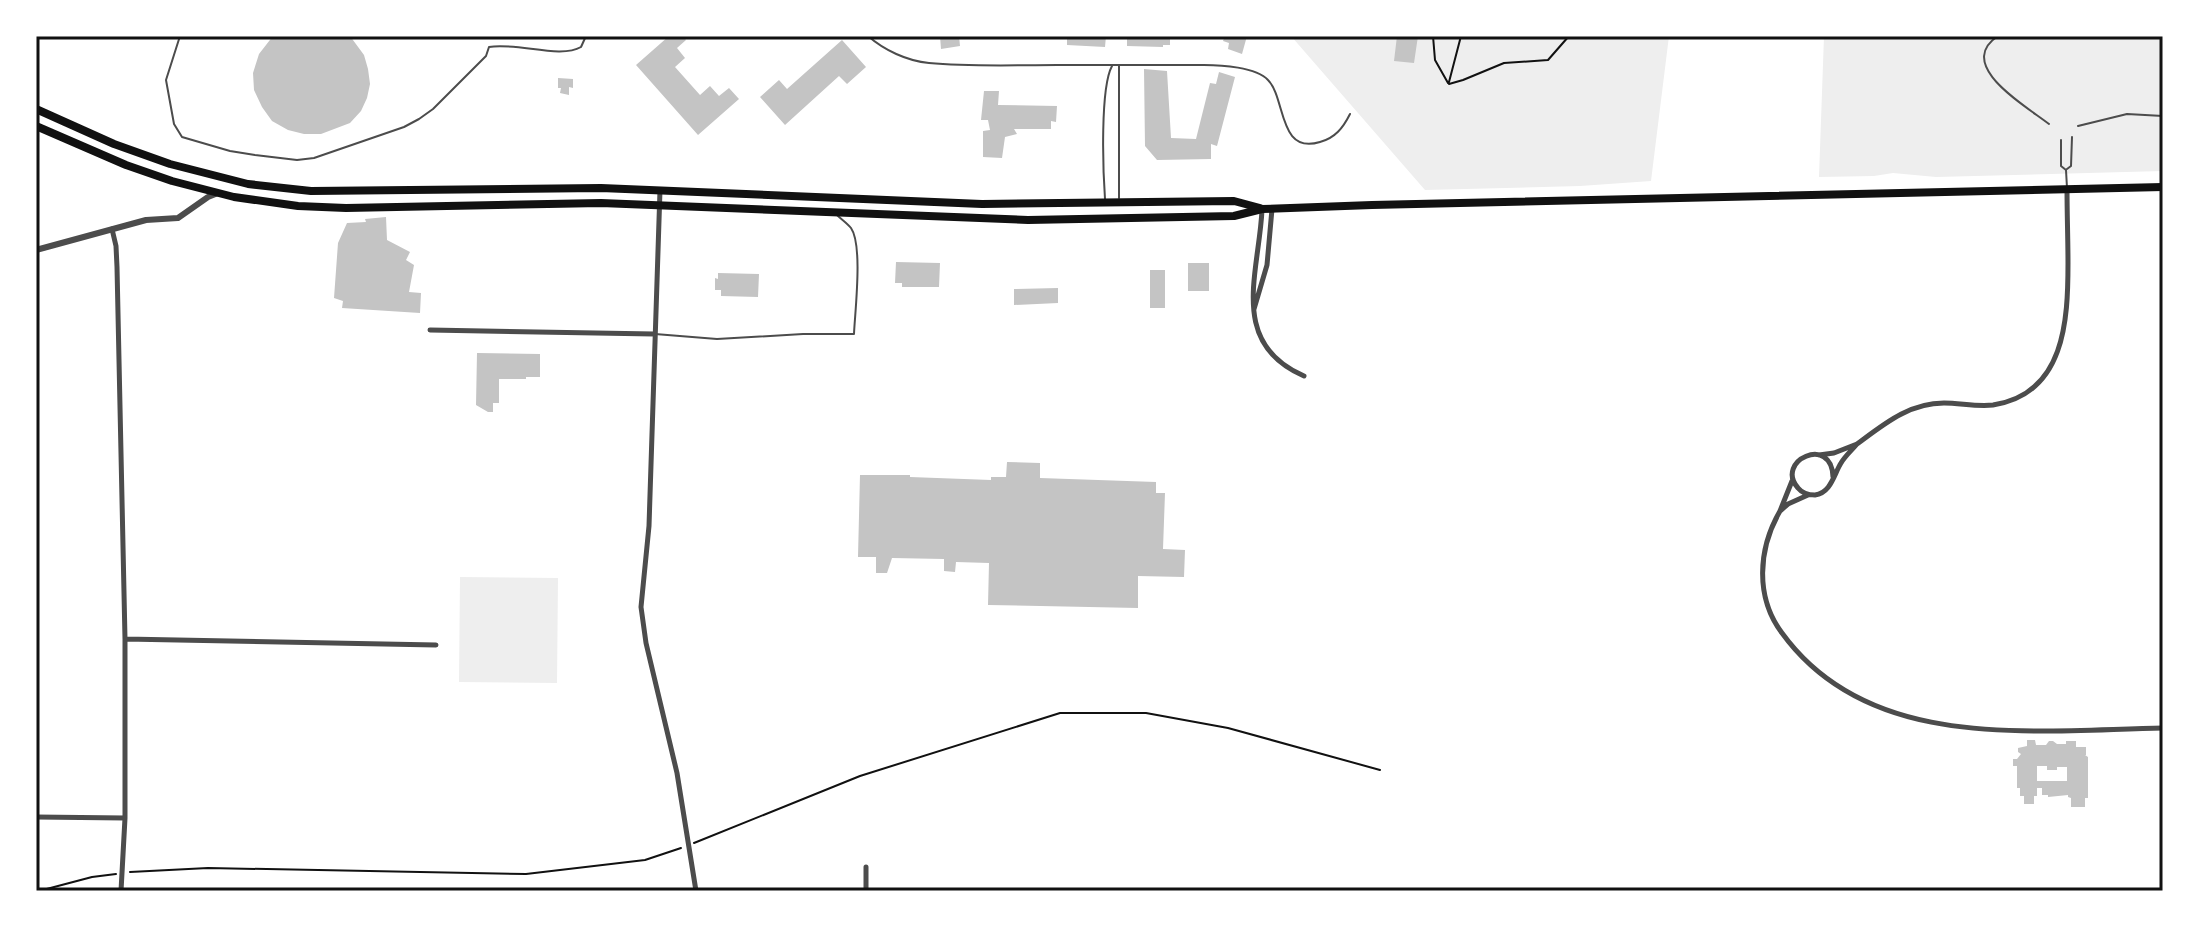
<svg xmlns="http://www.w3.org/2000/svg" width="2199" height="927" viewBox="0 0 2199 927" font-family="'Space Grotesk',sans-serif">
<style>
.green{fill:#eee}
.building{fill:#c4c4c4;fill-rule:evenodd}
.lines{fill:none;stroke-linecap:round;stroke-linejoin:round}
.path{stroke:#111;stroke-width:2}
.service{stroke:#4c4c4c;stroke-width:2}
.minor{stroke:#4c4c4c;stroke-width:5}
.tertiary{stroke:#4c4c4c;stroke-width:6}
.trunk{stroke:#111;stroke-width:8}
.neatline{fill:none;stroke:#111;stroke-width:3}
</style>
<rect width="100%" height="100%" fill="#fff"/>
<path class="green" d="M1291 36H1669L1651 181 1580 186 1425 190Z
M1824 36H2163V171L1936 177 1893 173 1874 176 1819 177Z
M460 577 558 578 557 683 459 682Z"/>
<path class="building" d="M273 36H350L364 55 368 69 370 84 367 98 361 111 350 123 321 134H304L288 130 272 121 262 107 254 90 253 73 259 54Z
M669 36H683L686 40 677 48 685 58 675 67 700 95 710 86 719 96 729 88 739 99 698 135 636 65Z
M940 36H959L960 46 941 49Z
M1067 36H1106L1105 47 1067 45Z
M1127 36H1170V45H1163V47L1127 46Z
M1225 36H1247L1242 54 1228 49 1229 43 1223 41Z
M1397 36H1418L1414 63 1394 61Z
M842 40 866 67 847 84 839 76 785 125 760 97 779 80 787 89Z
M1144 69 1167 71 1171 138 1196 139 1210 83 1216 84 1219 72 1235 77 1217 146 1211 144V159L1157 160 1145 146Z
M558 78 573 79V88L569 87V95L560 93 561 88H558Z
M984 91H999L998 105 1057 106 1056 122 1051 121V129H1014L1017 134 1005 137 1002 158 983 157V131L990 130 988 120H981Z
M386 217 387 240 410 252 406 260 414 265 409 292 421 293 420 313 342 308 343 301 334 298 338 243 347 223 366 222 365 219Z
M896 262 940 263 939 287H902V283H895Z
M1188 263H1209V291H1188Z
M1150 270H1165V308H1150Z
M718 273 759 274 758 297 721 296V290H715V278L718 279Z
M1058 288V303L1014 305V289Z
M477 353 540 354V377H526V379H499V403H493V412H488L476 405Z
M1007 462 1040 463V478L1156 482V493H1165L1163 549 1185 550 1184 577 1138 576V608L988 605 989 563 956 562 955 572 944 571V559L892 558 887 573H876V557H858L860 475H910V477L991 480V477H1006Z
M2027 740H2035L2036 745H2046L2049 741H2053L2057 744H2066V741H2076V747H2086V755H2085L2088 757V798H2085V807H2071V798L2068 797V795L2048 797V795H2042V788H2037V796H2034V804H2024V796H2020V788H2017V766H2013V759H2017L2021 754 2018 752V748L2027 746ZM2037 766H2047V770H2057V767H2067V781H2037Z"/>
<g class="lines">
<path class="path" d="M1433 36 1435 60 1448 83
M1449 82 1461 36
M1449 84 1463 80 1504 63 1548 60 1569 36
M694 843 860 776 1060 713H1146L1228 728 1380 770
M130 872 208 868 526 874 645 860 681 848
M39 891 92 877 116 874"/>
<path class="service" d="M180 36 166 80 174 124 182 137 230 151 255 155 297 160 314 158 404 127 419 119 433 109 486 56 489 47C517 42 560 59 581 47L586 36
M868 36C884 50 907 61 929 63 971 67 1015 65 1057 65 1106 65 1155 65 1204 65 1221 65 1256 67 1268 80 1286 98 1278 155 1320 142 1335 138 1343 128 1350 114
M1998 36C1954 65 2026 106 2049 124
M1119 65V198
M2078 126 2127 114 2163 116
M2061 140V166L2066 170 2067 188
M2067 169 2071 166 2072 137
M1105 199C1103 171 1100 88 1112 66
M655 334 717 339 803 334H854C855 311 863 245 851 228 847 223 841 219 837 215"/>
<path class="minor" d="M660 190 649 526 641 607 646 643 677 773 696 891
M1262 210C1259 273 1228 343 1304 376
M112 229 116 246 117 267 125 639V818L121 891
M1254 309 1267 265 1272 209
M430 330 654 334
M1857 444C1884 424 1909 403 1944 403 1960 403 1977 407 1993 405 2065 394 2068 320 2068 263 2068 239 2067 214 2067 189
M1819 455 1834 453 1857 444C1852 450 1845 456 1841 463 1834 474 1831 493 1815 495 1809 495 1802 493 1798 488 1774 461 1832 434 1833 477
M1792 481 1780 511 1788 504 1808 495
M1780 511C1758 549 1755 597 1782 633 1869 753 2033 730 2163 728
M125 639 436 645
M36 817 125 818
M866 867V891"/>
<path class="tertiary" d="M36 250 146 220 178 218 208 197 218 193"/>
<path class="trunk" d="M36 109 114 144 170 164 248 184 311 191 601 188 982 204 1234 201 1260 208
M36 126 126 165 172 181 234 197 298 206 346 208 601 203 1028 220 1234 216 1262 209 1372 205 2163 187"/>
</g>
<rect width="2199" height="927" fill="none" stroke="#ffffff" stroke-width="76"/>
<rect x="38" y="38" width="2123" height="851" class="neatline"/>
</svg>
